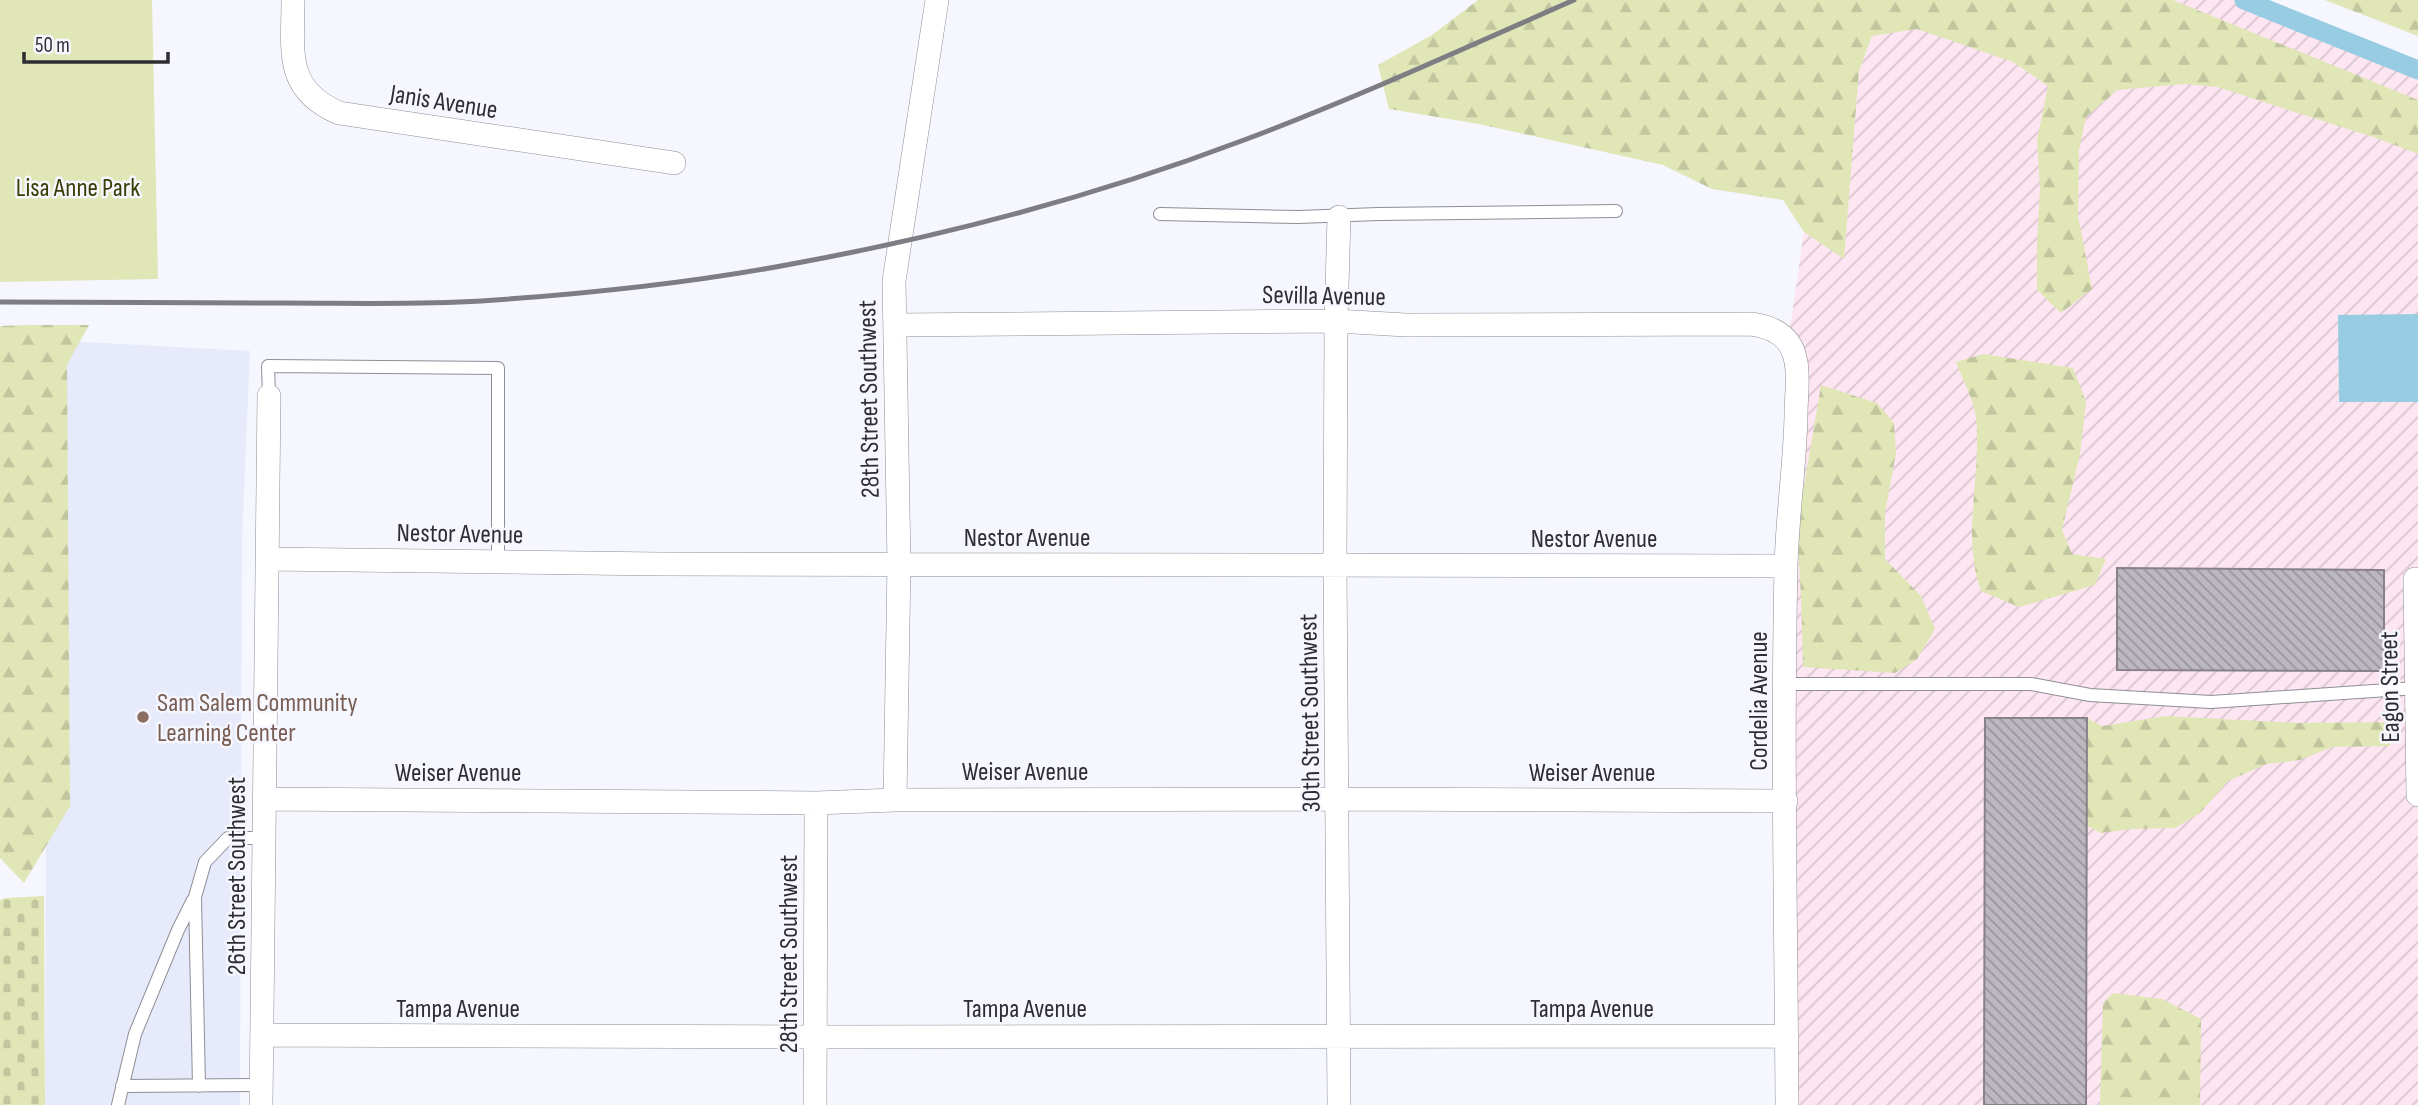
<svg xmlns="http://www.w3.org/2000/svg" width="2418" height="1105" viewBox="0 0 2418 1105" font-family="'Sofia Sans Condensed',sans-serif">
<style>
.industrial{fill:url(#industrial-furrows)}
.built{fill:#e7eafb}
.forest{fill:url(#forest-firs)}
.cemetery{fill:url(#cemetery-stones)}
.park{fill:#e1e6b7}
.water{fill:#98cce2}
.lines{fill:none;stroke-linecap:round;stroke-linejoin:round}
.canal{stroke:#98cce2;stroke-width:19}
.building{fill:url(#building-back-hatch);stroke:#878189;stroke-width:2}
.service-casing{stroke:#8d8e97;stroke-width:14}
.minor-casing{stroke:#8d8e97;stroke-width:24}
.service{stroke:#fff;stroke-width:12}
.minor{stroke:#fff;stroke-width:23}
.rail{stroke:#7d7d83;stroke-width:5}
.education-dot{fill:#8d6e63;stroke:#f5f6fe;stroke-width:2.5}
.labels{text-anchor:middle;stroke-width:5;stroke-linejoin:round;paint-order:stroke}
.street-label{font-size:26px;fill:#2e2e32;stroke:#f5f6fe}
.park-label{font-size:26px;fill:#3a3c04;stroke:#f5f6fe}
.education-label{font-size:26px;fill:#785e54;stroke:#f5f6fe;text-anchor:start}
</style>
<defs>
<pattern id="industrial-furrows" width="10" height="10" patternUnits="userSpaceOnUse" patternTransform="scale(1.75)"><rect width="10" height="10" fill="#fde5f1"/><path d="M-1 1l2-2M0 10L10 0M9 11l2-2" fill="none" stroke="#d9c5cf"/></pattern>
<pattern id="forest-firs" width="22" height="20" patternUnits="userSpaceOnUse" patternTransform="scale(1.75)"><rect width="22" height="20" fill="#e1e6b7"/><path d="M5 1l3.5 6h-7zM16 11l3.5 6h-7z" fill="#c1c69e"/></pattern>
<pattern id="cemetery-stones" width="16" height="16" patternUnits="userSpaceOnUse" patternTransform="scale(1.75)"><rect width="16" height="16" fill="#e1e6b7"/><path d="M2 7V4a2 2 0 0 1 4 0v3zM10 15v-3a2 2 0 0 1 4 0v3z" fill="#c1c69e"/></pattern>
<pattern id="building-back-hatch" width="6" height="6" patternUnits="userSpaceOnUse" patternTransform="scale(1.75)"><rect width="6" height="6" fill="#bdb7bf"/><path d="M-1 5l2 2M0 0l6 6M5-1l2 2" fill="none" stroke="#9a959c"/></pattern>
</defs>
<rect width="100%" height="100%" fill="#f5f6fe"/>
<path class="industrial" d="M1889 0H2244L2418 70V1105H1787L1788 342 1804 232 1844 258 1859 71 1872 36Z"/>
<path class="built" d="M48 340 250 351 242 538 240 1105H45Z"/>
<path class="forest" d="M1478 0H2173L2418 100V154L2379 139 2217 87 2185 84 2117 90 2086 117 2079 150 2078 216 2092 289 2061 313 2037 290V244L2040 189 2037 140 2048 86 2013 62 1917 29 1872 36 1859 71 1844 259 1804 232 1783 200 1712 189 1663 165 1479 124 1389 109 1378 65 1432 35Z
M2325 0H2418V36Z
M26 325H89L67 365 70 806 24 883 0 858V326Z
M1983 354 2073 368 2086 402 2080 454 2062 530 2072 554 2106 559 2095 585 2019 607 1981 591C1961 535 1982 476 1976 418 1974 400 1962 379 1956 362Z
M1821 385 1877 403 1894 423 1896 453 1885 513V559L1921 596 1935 629 1917 659 1895 673 1803 667 1801 596 1797 528Z
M2166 716 2297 723 2392 722 2390 746 2332 747 2300 760 2267 764 2228 781 2200 813 2175 828 2131 829 2101 833 2087 826V718L2102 726Z
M2113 993 2162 999 2201 1019 2200 1105H2100L2103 1003Z"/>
<path class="cemetery" d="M44 896 45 1105H0V900L5 898Z"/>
<path class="park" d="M0 0H152L158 279 0 282Z"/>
<path class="water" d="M2418 314V402H2339L2338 315Z"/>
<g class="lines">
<path class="canal" d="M2244 0 2418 70"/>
</g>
<path class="building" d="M2117 568 2384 570V671L2117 670Z
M1985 718H2087L2086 1105H1984Z"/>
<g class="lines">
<defs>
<path id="service" d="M1160 214 1298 217 1378 214 1616 211
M269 396 268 366 498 368V563
M1786 684H2031L2090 695 2211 702 2417 688
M122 1086 262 1085
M199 1086 195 897 205 862 228 838H264
M118 1105 135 1034 178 930 193 900"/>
<path id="minor" d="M293 0C293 52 284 89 339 113L674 163
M895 325 1336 321 1406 325 1751 324C1774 327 1792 337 1796 362 1799 379 1796 398 1796 415 1795 466 1787 517 1786 568 1782 747 1786 926 1787 1105
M268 559 660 564 1786 566
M2415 579 2418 795
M265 799 816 803 895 800 1338 799 1786 801
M895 800 899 564 894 281 937 0
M263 1035 816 1037 1787 1036
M261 1105 269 396
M815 1105 816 803
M1339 1105 1335 565 1336 321 1339 217"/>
</defs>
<use href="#service" class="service-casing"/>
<use href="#minor" class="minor-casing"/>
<use href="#service" class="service"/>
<use href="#minor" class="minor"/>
<path class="rail" d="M0 302C95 302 190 303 285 303 350 303 416 305 481 301 586 294 693 283 797 263 949 235 1099 195 1244 140 1356 98 1465 48 1574 0"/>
</g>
<circle class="education-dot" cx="143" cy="717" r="7"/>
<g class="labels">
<g class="street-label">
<text transform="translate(444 101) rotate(9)" y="9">Janis Avenue</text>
<text transform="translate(1324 295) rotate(1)" y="9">Sevilla Avenue</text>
<text transform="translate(868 399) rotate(-91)" y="9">28th Street Southwest</text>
<text transform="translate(460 533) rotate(1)" y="9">Nestor Avenue</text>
<text x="1027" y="546">Nestor Avenue</text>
<text x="1594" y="547">Nestor Avenue</text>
<text transform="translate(2389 687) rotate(-91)" y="9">Eagon Street</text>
<text transform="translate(1758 701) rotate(-90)" y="9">Cordelia Avenue</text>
<text transform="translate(1309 713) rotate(-91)" y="9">30th Street Southwest</text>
<text x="1025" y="780">Weiser Avenue</text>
<text x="458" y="781">Weiser Avenue</text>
<text x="1592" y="781">Weiser Avenue</text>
<text transform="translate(236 876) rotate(-90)" y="9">26th Street Southwest</text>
<text transform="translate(788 954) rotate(-90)" y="9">28th Street Southwest</text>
<text x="458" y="1017">Tampa Avenue</text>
<text x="1025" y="1017">Tampa Avenue</text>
<text x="1592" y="1017">Tampa Avenue</text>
</g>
<g class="park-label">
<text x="78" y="196">Lisa Anne Park</text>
</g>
<g class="education-label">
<text x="157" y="711">Sam Salem Community<tspan x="157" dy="30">Learning Center</tspan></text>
</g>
</g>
<path d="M24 52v10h144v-10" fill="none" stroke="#2e2e32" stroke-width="3.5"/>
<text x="35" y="52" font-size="21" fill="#2e2e32" stroke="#f5f6fe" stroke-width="5" paint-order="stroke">50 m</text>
</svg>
